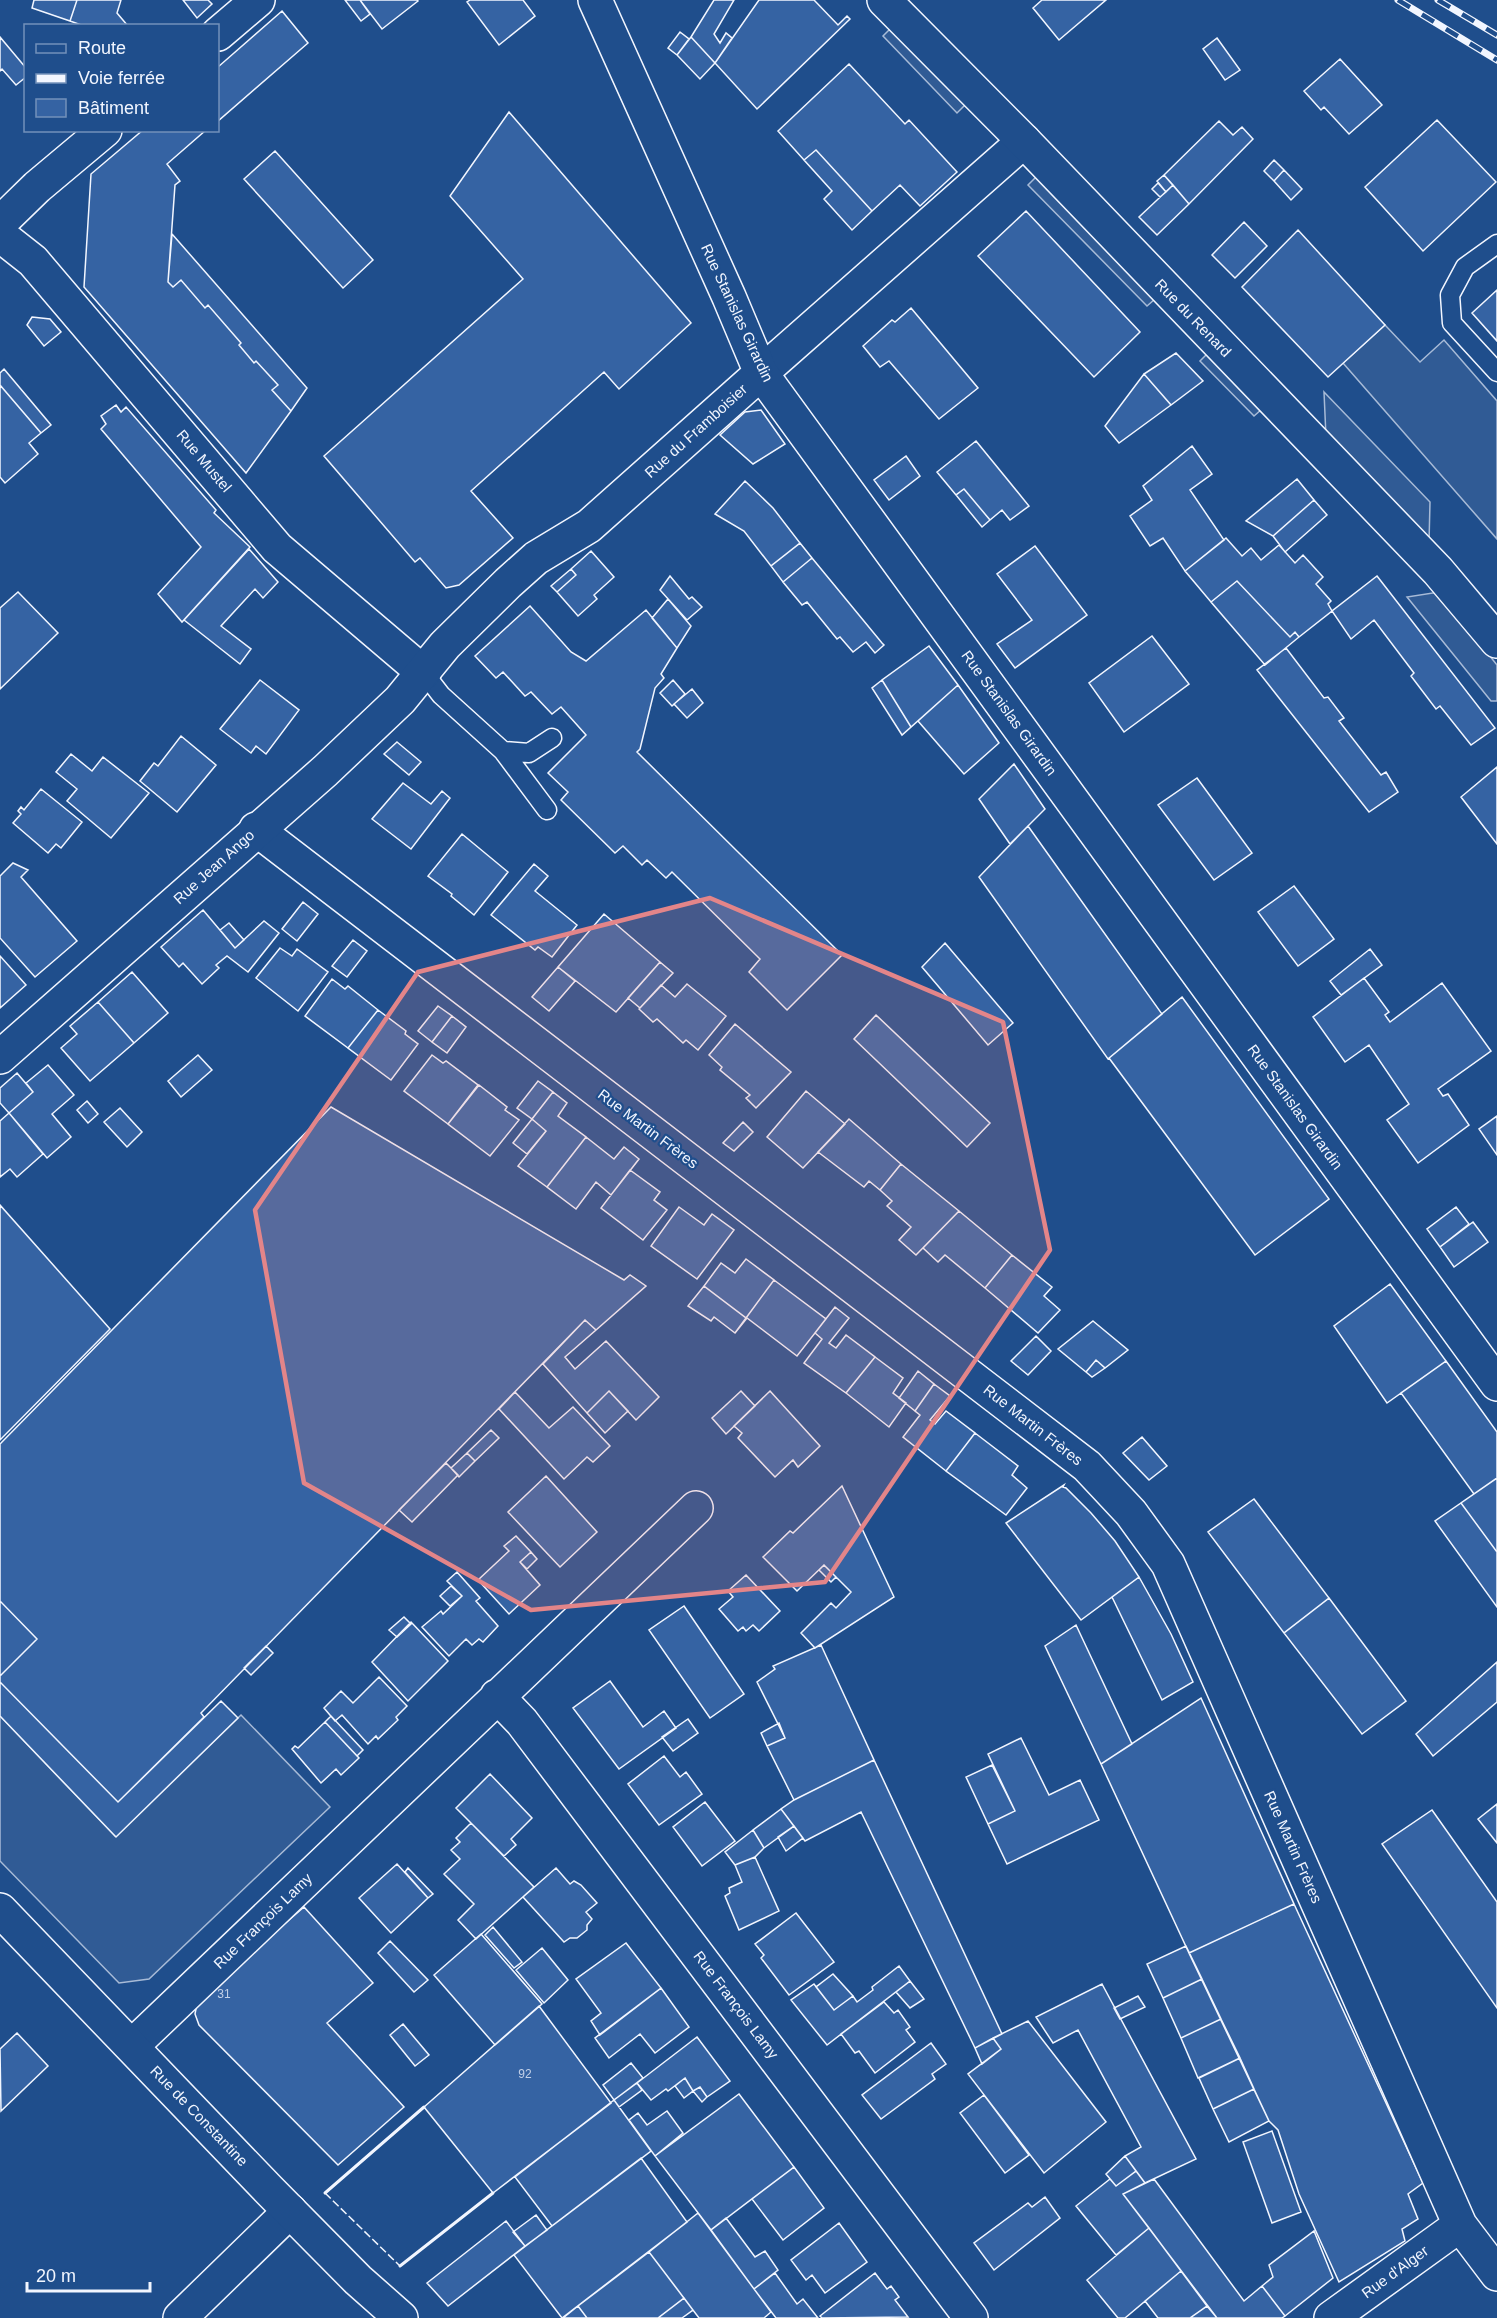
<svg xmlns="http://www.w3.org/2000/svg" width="1497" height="2318" viewBox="0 0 1497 2318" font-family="Helvetica,sans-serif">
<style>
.parking{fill:#305b95;stroke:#a8bbd7;stroke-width:1.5}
.building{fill:#3563a3;stroke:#f2f6ff;stroke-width:1.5}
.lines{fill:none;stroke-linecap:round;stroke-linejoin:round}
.service-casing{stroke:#f2f6ff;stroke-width:21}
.minor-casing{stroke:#f2f6ff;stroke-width:36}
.tertiary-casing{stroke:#f2f6ff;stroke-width:36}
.service{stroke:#1f4e8c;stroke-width:18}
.minor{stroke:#1f4e8c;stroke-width:33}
.tertiary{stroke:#1f4e8c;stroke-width:33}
.rail-casing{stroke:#f2f6ff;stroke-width:7}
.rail{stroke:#1f4e8c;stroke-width:4.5;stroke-dasharray:14;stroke-linecap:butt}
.fence{stroke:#f2f6ff;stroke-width:1.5;stroke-dasharray:8 3;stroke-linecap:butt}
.wall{stroke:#f2f6ff;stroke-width:3}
.marked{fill:#e38589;fill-opacity:0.2;stroke:#e38589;stroke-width:4.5;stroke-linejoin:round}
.labels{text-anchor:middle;stroke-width:4.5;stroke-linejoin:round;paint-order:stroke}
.number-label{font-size:12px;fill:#c3d1e8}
.street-label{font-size:15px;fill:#f2f6ff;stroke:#1f4e8c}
</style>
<rect width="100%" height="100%" fill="#1f4e8c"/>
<path class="parking" d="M891 28 966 104 957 113 883 36Z
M1036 177 1155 299 1147 306 1028 185Z
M1385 325 1420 362 1444 340 1497 401V539L1343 363Z
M1208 353 1262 409 1254 416 1200 361Z
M1324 392 1430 502 1429 543 1326 437Z
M1439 592 1497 665V701H1491L1407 597Z
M241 1715 330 1807 149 1979 119 1983 0 1861V1716L115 1836Z"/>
<path class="building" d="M34 0H77L70 21 32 8Z
M77 0H121L117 13 128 26H84L70 21Z
M183 0H208L212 4 197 18Z
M345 0H360L370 14 361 21Z
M360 0H417L418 1 382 29Z
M470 0H523L535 16 499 45 467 2Z
M714 0H734L714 34 720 43 726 33 732 38 715 63 691 37Z
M759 0H814L838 25 847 16 850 19 757 109 715 63Z
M1042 0H1106L1059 40 1033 8Z
M282 11 308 43 218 121V67Z
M680 32 689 39 677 55 668 48Z
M0 37 26 68V77L16 85 2 69 0 71Z
M691 37 715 63 700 79 677 55Z
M1217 38 1240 70 1225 80 1203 49Z
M1340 59 1382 105 1349 134 1324 107 1321 110 1304 91Z
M849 64 905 124 909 120 957 172 920 206 900 185 872 211 816 150 804 160 778 131Z
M509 112 691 323 619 389 604 372 471 491 513 538 459 585 446 588 420 558 415 562 324 456 523 279 450 196Z
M1437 120 1496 182 1423 251 1365 187Z
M1219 121 1233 135 1242 127 1253 139 1189 204 1164 175Z
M143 130H206L167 164 180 181 175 185 168 282 173 287 181 280 205 308 208 305 241 343 239 345 254 363 256 361 278 385 272 390 291 411 246 473 84 287 91 174Z
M816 150 872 211 852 230 824 199 832 191 804 160Z
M275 151 373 260 343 288 244 179Z
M1274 160 1284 170 1274 181 1264 171Z
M1284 170 1302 189 1291 200 1274 181Z
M1164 175 1173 185 1166 192 1157 181Z
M1158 183 1166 192 1160 197 1152 189Z
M1173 185 1189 204 1157 235 1139 217Z
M1026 211 1140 332 1094 377 978 256Z
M1244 222 1267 246 1235 278 1212 255Z
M1298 230 1385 325 1328 377 1242 287Z
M172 234 307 388 291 411 272 390 278 385 256 361 254 363 239 345 241 343 208 305 205 308 181 280 173 287 168 282Z
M1497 290V341L1472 313Z
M911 308 978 388 939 419 889 361 880 367 863 346 892 320 895 322Z
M32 317 50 319 61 332 44 346 27 325Z
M1176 353 1203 381 1171 405 1144 374Z
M4 369 51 425 41 433 0 385V373Z
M1144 374 1171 405 1119 443 1105 426Z
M0 385 41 433 29 443 38 454 5 483 0 477Z
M116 405 121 412 126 407 216 510 214 513 250 547 182 622 158 594 201 547 101 429 106 424 101 416Z
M761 410 785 444 753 464 720 435 745 412Z
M976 441 1029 506 1010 520 1002 510 990 520 964 489 956 495 937 472Z
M1192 446 1212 474 1190 490 1224 540 1185 571 1163 538 1150 546 1130 516 1152 500 1143 486Z
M906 456 920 476 889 500 874 480Z
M1297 479 1314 500 1273 536 1246 521Z
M745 481 773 508 800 543 771 566 744 531 715 514Z
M964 489 990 520 982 527 956 495Z
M1314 500 1327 515 1285 552 1273 536Z
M1226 538 1242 556 1251 548 1261 560 1279 545 1295 563 1303 555 1323 577 1316 584 1331 601 1328 604 1332 611 1299 637 1295 632 1290 637 1237 581 1211 602 1185 571Z
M800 543 812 558 783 582 771 566Z
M1035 546 1087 615 1015 668 997 644 1032 620 997 574Z
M249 549 278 582 263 598 255 589 221 626 251 649 240 664 184 620Z
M591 551 614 577 594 595 597 599 578 616 557 592 576 575 571 569Z
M812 558 882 643 884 645 875 653 866 642 853 652 840 637 837 639 807 602 802 605 783 582Z
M571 569 576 575 557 592 551 586Z
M670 576 689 599 692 597 702 607 687 620 660 590Z
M1377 576 1495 728 1471 745 1440 706 1436 709 1411 676 1414 673 1374 620 1351 639 1332 611Z
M1237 581 1290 637 1295 632 1299 637 1265 665 1211 602Z
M18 592 58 633 0 689V608Z
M668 599 691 626 677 648 652 618Z
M530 606 571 652 586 661 646 610 677 648 661 674 664 678 655 688 640 749 637 752 842 955 787 1010 749 972 760 959 672 872 666 878 647 860 642 865 623 846 615 853 561 800 568 792 548 773 586 735 561 707 552 714 531 692 525 696 503 672 496 678 475 656Z
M1152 636 1189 684 1124 732 1089 683Z
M929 646 958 685 911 727 882 680Z
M1286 648 1324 698 1328 697 1344 718 1339 721 1381 775 1386 772 1398 792 1369 812 1257 670Z
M260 680 299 710 266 754 256 746 251 753 220 729Z
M673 680 685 694 672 706 660 693Z
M882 680 911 727 902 735 872 688Z
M958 685 999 743 964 774 918 721Z
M692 689 703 703 687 718 674 704Z
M181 736 216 765 177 812 140 781 154 763 158 766Z
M397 742 421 762 409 775 384 754Z
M71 754 92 771 103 757 149 793 111 838 67 801 77 789 56 772Z
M1014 764 1045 809 1010 844 979 799Z
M1497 767V844L1461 797Z
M1197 778 1252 853 1214 880 1158 805Z
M403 783 431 804 442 791 450 798 411 849 372 819Z
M41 789 82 822 61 848 56 844 48 853 13 823 21 814 18 811 21 807 24 810Z
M1028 826 1162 1014 1108 1059 979 877Z
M462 834 508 872 474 915 451 896 452 894 428 876Z
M13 863 28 870 21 877 77 941 35 977 0 938V876Z
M534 864 548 876 535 891 577 925 552 957 538 947 535 950 491 915Z
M1294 886 1334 939 1298 966 1258 912Z
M303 902 318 914 297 941 282 929Z
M203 910 235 948 264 921 279 933 248 972 227 956 216 965 219 968 202 984 183 963 179 967 161 947Z
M604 914 660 962 616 1012 558 967Z
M229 923 244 940 235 948 220 930Z
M353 940 367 951 347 977 332 966Z
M945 943 1013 1023 988 1045 922 967Z
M280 948 292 956 297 949 328 972 298 1011 256 978Z
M1370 949 1382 965 1341 995 1330 981Z
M0 956 26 985 0 1008Z
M660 962 673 973 640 1008 628 998Z
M558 967 575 981 549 1011 532 997Z
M132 972 168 1013 134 1043 98 1002Z
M1364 978 1389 1012 1385 1015 1390 1022 1442 983 1491 1051 1438 1089 1443 1096 1448 1094 1469 1125 1418 1163 1387 1120 1409 1104 1369 1045 1345 1062 1313 1017Z
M332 979 345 989 348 986 378 1010 348 1048 305 1016Z
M687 984 726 1016 698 1050 686 1040 683 1043 657 1019 653 1022 639 1009 661 985 675 997Z
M1182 997 1329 1199 1255 1255 1109 1058Z
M98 1002 134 1043 90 1081 61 1048 77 1034 70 1026Z
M438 1006 452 1016 432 1042 418 1031Z
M378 1010 406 1031 405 1034 418 1044 391 1080 348 1048Z
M876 1015 990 1123 967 1147 854 1039Z
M452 1016 466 1027 447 1053 432 1042Z
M735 1024 791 1072 756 1108 746 1098 750 1095 720 1070 722 1067 709 1055Z
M198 1055 212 1070 181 1097 168 1081Z
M432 1055 443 1063 446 1061 478 1085 448 1124 404 1091Z
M48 1065 74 1095 52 1114 71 1137 47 1158 9 1113 33 1092 26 1083Z
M17 1073 33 1092 9 1113 0 1103V1088Z
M538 1081 553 1092 532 1119 517 1108Z
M479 1085 507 1107 505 1110 519 1120 490 1156 448 1124Z
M806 1091 845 1124 803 1168 767 1137Z
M553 1092 567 1103 558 1116 586 1137 547 1187 518 1166 546 1131 532 1119Z
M87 1101 98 1114 88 1123 77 1110Z
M331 1107 624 1280 630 1275 646 1286 596 1330 585 1320 201 1713 204 1717 118 1802 0 1682V1676L37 1639 0 1601V1444Z
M120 1108 142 1132 127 1147 104 1122Z
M9 1113 43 1154 17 1177 10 1169 0 1177V1121Z
M1497 1116V1155L1479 1129Z
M532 1119 546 1131 527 1154 513 1143Z
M849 1119 901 1164 880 1190 869 1181 864 1187 818 1152Z
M743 1122 753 1132 734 1151 723 1143Z
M586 1137 614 1159 624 1147 639 1159 611 1195 596 1182 576 1209 547 1187Z
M901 1164 959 1211 916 1255 899 1240 911 1227 887 1206 892 1201 880 1190Z
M630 1170 660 1192 654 1200 667 1210 643 1240 601 1208Z
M0 1205 110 1329 0 1440Z
M679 1207 704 1225 712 1214 734 1230 697 1279 651 1246Z
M1456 1207 1469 1224 1440 1247 1427 1229Z
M959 1211 1012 1255 985 1288 945 1255 938 1262 923 1248Z
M1473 1222 1488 1242 1454 1267 1440 1247Z
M1012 1255 1052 1287 1044 1296 1060 1310 1038 1333 985 1288Z
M746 1259 774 1280 746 1318 704 1286 721 1263 735 1273Z
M774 1280 826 1319 797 1356 747 1318 735 1333Z
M1390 1284 1446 1361 1387 1403 1334 1326Z
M704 1286 746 1318 735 1333 714 1317 711 1321 688 1306Z
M835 1307 849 1318 829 1343 836 1348 846 1335 875 1357 846 1393 804 1363 822 1339 815 1333Z
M585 1320 596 1330 565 1357 575 1369 606 1341 659 1397 636 1420 609 1391 587 1413 543 1364Z
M1093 1321 1128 1350 1105 1368 1096 1360 1086 1372 1058 1349Z
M1036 1336 1051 1351 1028 1375 1011 1361Z
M875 1357 903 1378 893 1393 906 1403 889 1427 846 1393Z
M1096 1360 1105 1368 1092 1377 1086 1372Z
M1446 1361 1497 1432V1478L1474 1494 1401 1393Z
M918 1371 934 1384 915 1411 899 1398Z
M934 1384 950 1396 930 1420 935 1424 946 1411 975 1433 946 1471 903 1437 920 1415 915 1411Z
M609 1391 628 1411 605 1433 587 1413Z
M741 1391 755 1406 726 1434 712 1418Z
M770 1391 820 1446 798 1467 793 1460 775 1477 738 1438 742 1433 734 1426Z
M515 1392 549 1428 573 1407 610 1446 593 1462 587 1457 564 1479 499 1409Z
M491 1430 499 1438 475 1461 467 1453Z
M975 1433 1018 1466 1012 1475 1027 1488 1006 1515 946 1471Z
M1142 1437 1167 1466 1149 1480 1123 1453Z
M467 1453 475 1461 459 1477 451 1468Z
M446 1463 458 1475 412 1522 399 1510Z
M546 1476 597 1532 560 1567 508 1512Z
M1497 1478V1552L1461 1503Z
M1064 1485 1063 1487 1066 1488 1091 1513 1115 1541 1139 1577 1081 1620 1006 1523Z
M842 1486 894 1597 815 1648 801 1633 831 1603 836 1608 851 1592 824 1565 797 1591 763 1557 790 1531 793 1533Z
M1254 1499 1329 1598 1284 1633 1208 1532Z
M1461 1503 1497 1552V1607L1435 1521Z
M516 1536 531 1552 520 1562 540 1585 509 1614 478 1580 509 1551 504 1546Z
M531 1552 537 1559 527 1569 520 1562Z
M824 1565 836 1577 831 1582 819 1570Z
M457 1572 480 1598 476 1601 498 1626 483 1642 479 1639 472 1645 466 1639 449 1656 422 1627 441 1611 443 1614 462 1596 447 1581Z
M746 1575 780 1611 759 1631 753 1625 746 1631 743 1627 738 1631 719 1609 733 1597 728 1591Z
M1139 1577 1171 1634 1193 1682 1162 1700 1112 1597Z
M451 1586 462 1596 450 1606 440 1596Z
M1329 1598 1406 1701 1362 1734 1284 1633Z
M0 1601 37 1639 0 1676Z
M684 1606 744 1694 710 1718 649 1630Z
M404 1617 411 1624 397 1637 389 1630Z
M411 1622 448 1661 408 1701 372 1662Z
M1076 1625 1132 1744 1101 1764 1045 1646Z
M821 1645 874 1760 794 1800 767 1746 785 1738 757 1682 775 1669 773 1666Z
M266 1646 273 1653 251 1675 244 1668Z
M1497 1662V1702L1433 1756 1416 1734Z
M379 1677 407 1706 396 1717 398 1720 378 1739 376 1736 368 1744 342 1715 335 1721 324 1708 341 1691 353 1703Z
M610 1681 643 1727 664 1711 676 1728 619 1769 573 1708Z
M0 1682 118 1802 221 1701 238 1718 116 1837 0 1716Z
M1201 1698 1294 1904 1189 1953 1101 1764Z
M331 1716 363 1750 357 1756 325 1722Z
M688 1719 698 1733 673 1751 662 1737Z
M325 1722 359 1758 341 1775 336 1769 321 1783 292 1749 295 1746 298 1748Z
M779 1723 785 1738 767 1746 761 1733Z
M1021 1738 1049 1795 1080 1780 1099 1820 1007 1864 988 1824 1015 1811 988 1754Z
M664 1756 680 1777 686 1772 702 1794 659 1825 628 1784Z
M874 1760 1002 2034 975 2048 861 1812 805 1841 781 1809 794 1800Z
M992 1765 1015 1811 988 1824 966 1777Z
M490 1774 532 1818 511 1839 516 1845 504 1856 456 1808Z
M705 1802 735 1841 702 1866 673 1827Z
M1497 1804V1843L1478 1819Z
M781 1809 794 1826 764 1848 753 1830Z
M1432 1810 1497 1902V2008L1382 1844Z
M471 1823 534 1887 476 1939 458 1920 474 1904 444 1874 460 1859 451 1850 460 1842 456 1838Z
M794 1826 803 1838 786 1851 778 1837Z
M753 1830 764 1848 755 1857 735 1865 725 1852Z
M755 1857 779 1911 739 1930 725 1896 730 1893 729 1888 742 1882 735 1865Z
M397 1864 428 1898 391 1933 359 1898Z
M408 1868 433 1894 428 1898 405 1872Z
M556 1868 570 1884 574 1881 581 1885 597 1903 586 1912 592 1919 587 1925V1930L577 1938H570L564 1942 523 1897Z
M1294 1904 1423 2183 1408 2194 1418 2219 1402 2229 1405 2241 1339 2282 1299 2194 1278 2130 1269 2121 1189 1953Z
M304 1907 373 1983 327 2023 404 2107 338 2165 199 2025 195 2014 198 1998Z
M796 1913 834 1962 789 1995 761 1958 764 1955 755 1944Z
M493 1927 522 1962 514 1968 485 1935Z
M481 1934 542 2004 495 2045 434 1975Z
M390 1941 428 1980 414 1992 378 1953Z
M626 1943 661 1988 600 2035 591 2021 601 2013 576 1979Z
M1186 1946 1202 1979 1163 1998 1147 1964Z
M542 1948 568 1980 544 2003 516 1970Z
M899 1966 910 1981 827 2045 791 2000 814 1984 834 2010 853 1996 857 2002 873 1990 872 1987Z
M833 1974 853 1996 834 2010 816 1987Z
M1202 1979 1221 2019 1181 2038 1163 1998Z
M910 1981 924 1999 910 2008 896 1992Z
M1102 1984 1196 2159 1145 2183 1125 2156 1141 2147 1078 2030 1053 2043 1036 2017Z
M661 1988 689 2027 655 2053 640 2034 609 2058 595 2038Z
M1138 1996 1145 2007 1120 2019 1114 2008Z
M884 2002 894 2013 898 2010 910 2027 906 2030 915 2042 875 2073 859 2051 855 2053 841 2034Z
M539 2006 611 2103 493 2193 424 2107Z
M1221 2019 1240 2058 1198 2078 1181 2038Z
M1028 2021 1106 2122 1044 2173 968 2074 1001 2049 993 2038Z
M403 2024 429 2055 415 2066 390 2035Z
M17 2033 48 2066 1 2111 0 2049Z
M697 2037 730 2081 707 2097 700 2087 693 2091 685 2078 668 2091 666 2089 651 2100 637 2083Z
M993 2038 1001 2049 982 2064 975 2048Z
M931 2043 946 2064 932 2074 935 2079 881 2119 862 2095Z
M1240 2058 1254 2089 1213 2109 1199 2078Z
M631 2063 643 2078 614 2100 603 2085Z
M685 2078 693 2091 684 2098 675 2086Z
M637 2083 642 2090 619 2107 614 2100Z
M700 2087 707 2097 702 2102 693 2091Z
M1254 2089 1269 2121 1229 2142 1213 2109Z
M739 2094 794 2167 711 2230 655 2156Z
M984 2095 1029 2155 1005 2173 960 2113Z
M614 2100 651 2151 552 2226 515 2177Z
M667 2111 683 2133 655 2156 629 2120 638 2113 647 2125Z
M1272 2131 1301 2212 1272 2223 1243 2142Z
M1125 2156 1136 2171 1116 2186 1106 2174Z
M641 2158 687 2222 562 2318 514 2255Z
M794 2167 824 2208 783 2240 752 2199Z
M1136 2171 1145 2183 1123 2194 1149 2228 1116 2255 1076 2206 1110 2179 1116 2186Z
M1154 2179 1244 2301 1262 2286 1285 2316 1282 2318H1217L1123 2194Z
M1045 2197 1060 2218 994 2270 974 2243 1028 2203 1032 2207Z
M698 2213 771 2312 764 2318H699L649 2252Z
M536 2215 547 2230 525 2246 513 2232Z
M726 2218 755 2257 765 2251 778 2270 754 2289 711 2230Z
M506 2221 525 2246 448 2306 427 2283Z
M839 2223 867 2262 825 2293 812 2275 806 2280 791 2260Z
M1149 2228 1181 2271 1125 2318H1118L1087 2280Z
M1314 2231 1333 2278 1285 2316 1262 2286 1273 2277 1269 2265Z
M649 2252 684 2298 658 2318H587L578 2306Z
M1181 2271 1207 2306 1190 2318H1158L1145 2301Z
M775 2273 797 2304 803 2299 818 2318H776L754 2289Z
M875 2273 887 2289 891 2286 899 2297 895 2300 908 2317 822 2318 820 2316Z
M684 2298 693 2310 682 2318H658Z
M578 2306 587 2318H563Z
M1207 2306 1217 2318H1190Z"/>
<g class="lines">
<defs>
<path id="service" d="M1497 244 1465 267 1450 295 1452 323 1497 372
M424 673 441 695 503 751 529 753 552 738
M503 751 547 810"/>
<path id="minor" d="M218 34 258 0
M0 223 37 187 105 130
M0 235 33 261 277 548 424 673
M761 373 1024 141
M256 829 1087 1466 1131 1513 1168 1564 1460 2225 1497 2274
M497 1696 522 1722 971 2318
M132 2046 696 1508
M180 2318 290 2211
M1331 2318 1460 2225"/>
<path id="tertiary" d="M595 0 729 297 761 373 1497 1384
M884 0 1024 141 1438 571 1497 641
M0 1057 325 771 400 700 445 645 508 583 536 558 589 526 761 373
M0 1910 269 2190 358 2280 401 2318"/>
</defs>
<use href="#service" class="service-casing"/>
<use href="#minor" class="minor-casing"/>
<use href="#tertiary" class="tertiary-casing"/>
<use href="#service" class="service"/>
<use href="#minor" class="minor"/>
<use href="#tertiary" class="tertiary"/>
<defs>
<path id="rail" d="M1398 0 1497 60
M1438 0 1497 35"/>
</defs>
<use href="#rail" class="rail-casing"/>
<use href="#rail" class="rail"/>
<path class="fence" d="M325 2193 400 2266"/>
<path class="wall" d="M325 2193 424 2107
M400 2266 493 2193"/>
</g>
<path class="marked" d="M710 898 1003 1022 1050 1250 825 1582 531 1610 304 1483 255 1210 418 972Z"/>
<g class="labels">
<g class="number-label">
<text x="224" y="1998">31</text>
<text x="525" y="2078">92</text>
</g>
<g class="street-label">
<text transform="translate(737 313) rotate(65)" y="5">Rue Stanislas Girardin</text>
<text transform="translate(1193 318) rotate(46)" y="5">Rue du Renard</text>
<text transform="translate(696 431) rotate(-42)" y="5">Rue du Framboisier</text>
<text transform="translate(204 461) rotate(50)" y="5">Rue Mustel</text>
<text transform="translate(1009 713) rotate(54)" y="5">Rue Stanislas Girardin</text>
<text transform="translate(214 867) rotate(-42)" y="5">Rue Jean Ango</text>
<text transform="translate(1295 1107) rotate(54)" y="5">Rue Stanislas Girardin</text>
<text transform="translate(648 1129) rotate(37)" y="5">Rue Martin Frères</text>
<text transform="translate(1033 1425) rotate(38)" y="5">Rue Martin Frères</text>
<text transform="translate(1293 1847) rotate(66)" y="5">Rue Martin Frères</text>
<text transform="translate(263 1921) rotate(-44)" y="5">Rue François Lamy</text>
<text transform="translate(736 2005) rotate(53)" y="5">Rue François Lamy</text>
<text transform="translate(199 2116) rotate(46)" y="5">Rue de Constantine</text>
<text transform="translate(1395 2272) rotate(-36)" y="5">Rue d'Alger</text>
</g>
</g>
<rect x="24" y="24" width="195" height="108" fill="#1f4e8c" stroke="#7391ba" stroke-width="1.5"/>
<rect x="36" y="44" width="30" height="9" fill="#1f4e8c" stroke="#7391ba" stroke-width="1.5"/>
<text x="78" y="54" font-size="18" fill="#f2f6ff">Route</text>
<rect x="36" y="74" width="30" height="9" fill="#f2f6ff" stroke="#7391ba" stroke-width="1.5"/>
<text x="78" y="84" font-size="18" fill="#f2f6ff">Voie ferrée</text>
<rect x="36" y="99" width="30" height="18" fill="#3563a3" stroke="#7391ba" stroke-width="1.5"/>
<text x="78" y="114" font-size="18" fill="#f2f6ff">Bâtiment</text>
<path d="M27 2282v9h123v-9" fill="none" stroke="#f2f6ff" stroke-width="3"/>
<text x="36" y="2282" font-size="18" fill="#f2f6ff" stroke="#1f4e8c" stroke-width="4.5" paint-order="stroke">20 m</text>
</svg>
